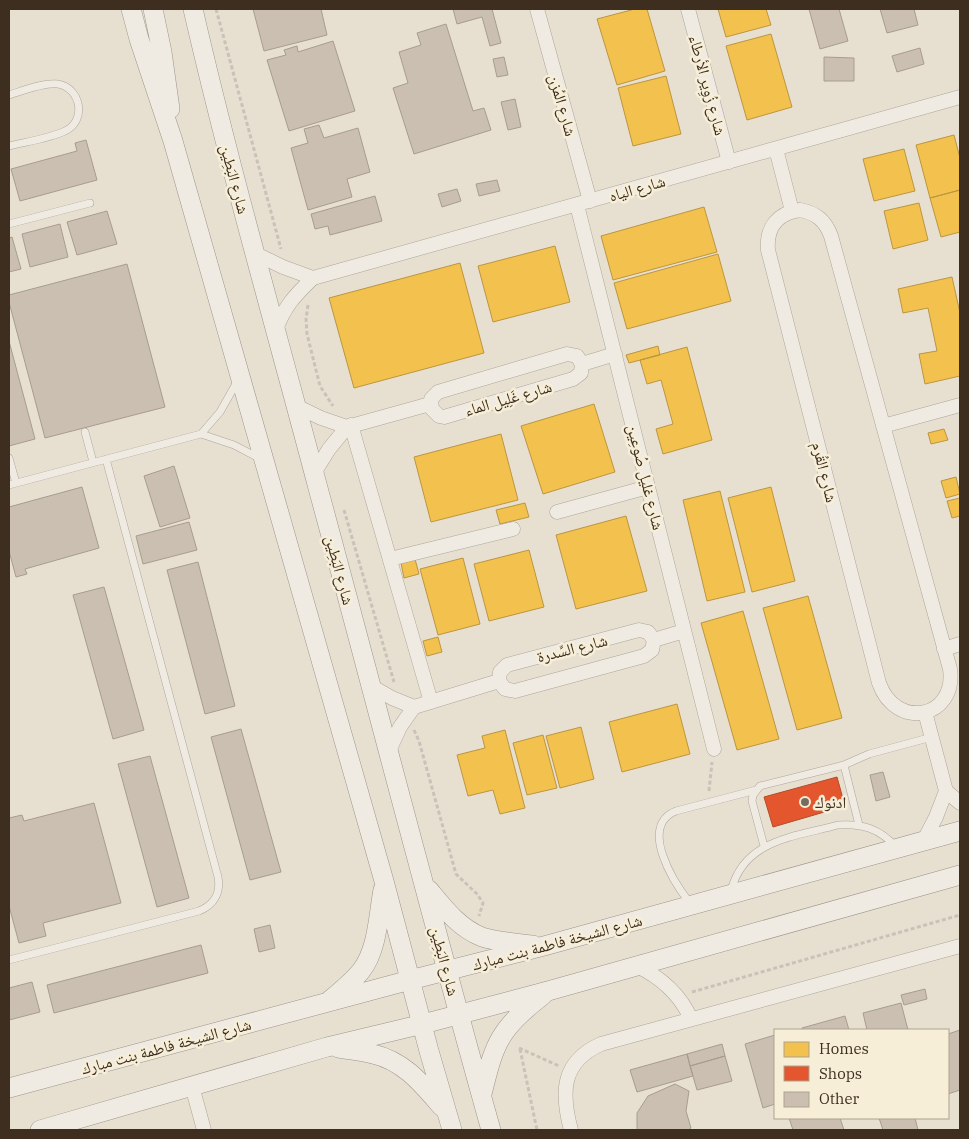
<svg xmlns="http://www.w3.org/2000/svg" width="969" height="1139" viewBox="0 0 969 1139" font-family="'IBM Plex Serif','Noto Naskh Arabic',serif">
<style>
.homes{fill:#f2c14e;stroke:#bc9540}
.shops{fill:#e4572e;stroke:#b24b2a}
.building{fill:#cbbfb2;stroke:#a89c90}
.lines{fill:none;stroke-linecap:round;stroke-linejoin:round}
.lane-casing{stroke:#ada599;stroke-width:8}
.street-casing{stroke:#ada599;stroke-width:15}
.secondary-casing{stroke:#9c958a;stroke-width:20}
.path{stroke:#c8c2b9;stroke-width:3;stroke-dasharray:4 2.5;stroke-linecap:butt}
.lane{stroke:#efebe3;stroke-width:7}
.street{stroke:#efebe3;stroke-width:14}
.secondary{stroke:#efebe3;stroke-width:19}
.poi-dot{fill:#786c5e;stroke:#f7eed8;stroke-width:2}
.labels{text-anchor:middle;stroke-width:5;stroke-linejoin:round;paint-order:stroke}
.street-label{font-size:16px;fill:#3d2e20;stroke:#f7eed8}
.poi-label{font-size:16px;fill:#3d2e20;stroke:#f7eed8;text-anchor:start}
</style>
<rect width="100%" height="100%" fill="#e7e0d1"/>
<path class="homes" d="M635 9H647L665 71 617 85 597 19Z
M718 9H766L771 25 726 37Z
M771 34 792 107 747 120 726 46Z
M666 76 681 134 633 146 618 88Z
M954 135 960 158V190L930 198 916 145Z
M904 149 915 191 874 201 863 159Z
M960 190V232L941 237 930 198Z
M919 203 928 240 893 249 884 211Z
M704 207 717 252 613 280 601 236Z
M555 246 570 302 493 322 478 266Z
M718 254 731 301 627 329 614 283Z
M460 263 484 353 354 388 329 298Z
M952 277 960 313V376L925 384 919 354 937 351 928 308 903 313 898 289Z
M658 346 660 355 629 363 626 355Z
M687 347 712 440 663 454 656 429 673 424 661 380 647 384 640 360Z
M594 404 615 472 543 494 521 426Z
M944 429 948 440 931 444 928 433Z
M501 434 518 500 431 522 414 457Z
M956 477 960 494 946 498 941 481Z
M771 487 795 581 752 592 728 498Z
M720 491 745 592 707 601 683 500Z
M960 498V516L952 518 947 501Z
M525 503 529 517 500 524 496 510Z
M626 516 647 591 576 609 556 535Z
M529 550 544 607 489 621 474 564Z
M463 558 480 624 438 635 420 569Z
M415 559 419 574 404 578 401 563Z
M808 596 842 718 797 730 763 608Z
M743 611 779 739 737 750 701 623Z
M438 637 442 652 427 656 423 641Z
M677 704 690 754 622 772 609 722Z
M581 727 594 779 560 788 546 736Z
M505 730 525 808 500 814 493 790 468 796 457 755 485 748 482 736Z
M543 735 557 788 527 795 513 743Z"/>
<path class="shops" d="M837 777 845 806 773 827 764 797Z"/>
<path class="building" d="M253 9H321L327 35 264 51Z
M453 9H492L501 43 490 46 482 17 457 24Z
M809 9H839L848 41 820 49Z
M880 9H914L918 25 887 33Z
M446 24 473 111 484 108 491 130 414 154 393 88 408 83 399 52 421 45 417 33Z
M333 41 355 111 289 131 267 60 286 55 284 50 297 46 298 52Z
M920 48 924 64 897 72 892 56Z
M504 57 508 75 497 77 493 59Z
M824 57 854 58V81H824Z
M515 99 521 127 508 130 501 102Z
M319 125 324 138 358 128 370 172 347 179 352 197 308 210 291 148 308 143 304 129Z
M86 140 97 180 20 201 11 169 77 151 75 143Z
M497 180 500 191 479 196 476 184Z
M457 189 461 201 442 207 438 194Z
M375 196 382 221 330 235 328 226 315 229 311 214Z
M107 211 117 244 77 255 67 222Z
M60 224 68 257 30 267 22 234Z
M12 237 21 269 9 272V238Z
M127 264 165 407 45 438 9 302V295Z
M9 341 35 439 9 446Z
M174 466 190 518 160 527 144 476Z
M82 487 99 548 25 569 27 574 16 577 9 551V505V507Z
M189 522 197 550 143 564 136 536Z
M198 562 235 706 205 714 167 570Z
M104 587 144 730 113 739 73 595Z
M241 729 281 872 250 880 211 737Z
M150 756 189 898 157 907 118 764Z
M883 772 890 797 876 801 870 775Z
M94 803 121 903 43 923 46 936 19 943 9 906V818L22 815 24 821Z
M270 925 275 948 259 952 254 929Z
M201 945 208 973 54 1013 47 985Z
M32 982 40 1012 9 1020V988Z
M925 989 927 999 904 1005 901 995Z
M901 1003 908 1030H867L863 1013Z
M845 1016 849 1030H803L802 1028Z
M960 1030V1090L948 1094V1034Z
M775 1035V1104L763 1108 745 1044Z
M722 1044 725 1056 690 1066 687 1054Z
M687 1054 693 1076 637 1092 630 1070Z
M725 1056 732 1081 697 1090 690 1066Z
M675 1084 689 1091 686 1111 691 1128 688 1130H637V1113L648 1096Z
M789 1118H840L844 1130H793Z
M879 1118H915L918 1130H883Z"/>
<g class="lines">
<defs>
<path id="lane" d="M9 95C22 91 45 82 58 84 81 88 87 121 65 131 51 138 25 142 9 146
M9 224 90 203
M85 432 93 462
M201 434 220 412 237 382
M9 458 16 483
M9 485 201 434 234 445 259 458
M844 765 859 825
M764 846 752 801 753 795 760 786 844 765 869 754 932 737
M731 891C744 839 795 837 838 825 862 823 880 829 896 847
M690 903C674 883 638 826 676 811L756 790
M9 960 199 911C214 905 221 893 218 877L106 459"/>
<path id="street" d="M537 9 590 201
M688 9 729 162
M776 149 792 211
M577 205 714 749
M800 210C816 213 825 220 831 236L950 669C957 718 896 731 879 683L768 250C766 227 778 213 800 210Z
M254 253 283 267 313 278
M275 332C284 307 294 296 313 278L960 97
M567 354 577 356 582 364 581 373 573 379 444 417 439 416 432 409 431 399 438 392Z
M582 364 615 354
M296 406 321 418 347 427 430 404
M351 425 431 702
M883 426 960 405
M314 473 329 449 347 427
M557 512 648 487
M390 559 513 529
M639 630 648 632 654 640 652 650 644 656 515 691 505 689 499 681 500 672 507 665Z
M654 640 684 631
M944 649 960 644
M371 686 392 698 414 707
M925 712 946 791 960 803
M389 751 400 727 414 707 499 681
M923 842 936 817 946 791
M637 966C662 978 680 994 691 1019
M192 1086 204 1130
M571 1130C561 1093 561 1062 601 1044L960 946"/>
<path id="secondary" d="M131 9 139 39 173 141 384 881 429 1051 452 1130
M153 9 162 52 170 109
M193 9C230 170 276 329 318 488 376 702 431 917 491 1130
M429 890C444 908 459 928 482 937 498 942 516 943 533 945
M330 1000C341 991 352 982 361 971 378 949 378 916 383 890
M338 1048C349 1050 361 1051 373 1054 404 1061 422 1084 442 1107
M9 1088 410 980 544 946 960 831
M482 1094C495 1041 499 1030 543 995
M40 1130 327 1047 423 1024 548 991 960 875"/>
</defs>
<use href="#lane" class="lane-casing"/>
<use href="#street" class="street-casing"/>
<use href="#secondary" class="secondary-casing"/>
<path class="path" d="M216 9 281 249
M308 305 306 319 307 334 320 386 333 406
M344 510 394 682
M414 730 419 741 456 874 477 894 483 903 479 916
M709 791 712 762
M692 992 960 915
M519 1048 559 1066
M520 1049 537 1130"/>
<use href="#lane" class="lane"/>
<use href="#street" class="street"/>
<use href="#secondary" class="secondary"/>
</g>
<circle class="poi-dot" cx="805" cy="802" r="5"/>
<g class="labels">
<g class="street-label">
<text transform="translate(708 85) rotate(75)" y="6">شارع زُوِير الأرطاء</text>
<text transform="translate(563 105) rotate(74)" y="6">شارع المُزن</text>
<text transform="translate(235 179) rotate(75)" y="6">شارع البَطِين</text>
<text transform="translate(637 188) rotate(-16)" y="6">شارع الياه</text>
<text transform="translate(508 398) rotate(-16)" y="6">شارع غَلِيل الماء</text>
<text transform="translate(825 472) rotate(76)" y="6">شارع القُرم</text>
<text transform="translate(646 477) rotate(76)" y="6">شارع غليل صُوعِين</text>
<text transform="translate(340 570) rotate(75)" y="6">شارع البَطِين</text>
<text transform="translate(572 648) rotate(-14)" y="6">شارع السِّدرة</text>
<text transform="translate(557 942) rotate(-15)" y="6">شارع الشيخة فاطمة بنت مبارك</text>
<text transform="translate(445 961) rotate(75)" y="6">شارع البَطِين</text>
<text transform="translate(166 1046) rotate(-15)" y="6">شارع الشيخة فاطمة بنت مبارك</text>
</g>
<g class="poi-label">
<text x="815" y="808">ادنوك</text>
</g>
</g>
<rect width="969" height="1139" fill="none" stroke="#3d2e20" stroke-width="20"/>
<rect x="774" y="1029" width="175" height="90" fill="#f7eed8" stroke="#ada18e"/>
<rect x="784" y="1042" width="25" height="15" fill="#f2c14e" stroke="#ada18e"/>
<text x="819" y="1054" font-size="15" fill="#3d2e20">Homes</text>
<rect x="784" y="1066" width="25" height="15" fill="#e4572e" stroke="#ada18e"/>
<text x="819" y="1079" font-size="15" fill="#3d2e20">Shops</text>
<rect x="784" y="1092" width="25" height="15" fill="#cbbfb2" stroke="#ada18e"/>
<text x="819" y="1104" font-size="15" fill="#3d2e20">Other</text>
</svg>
